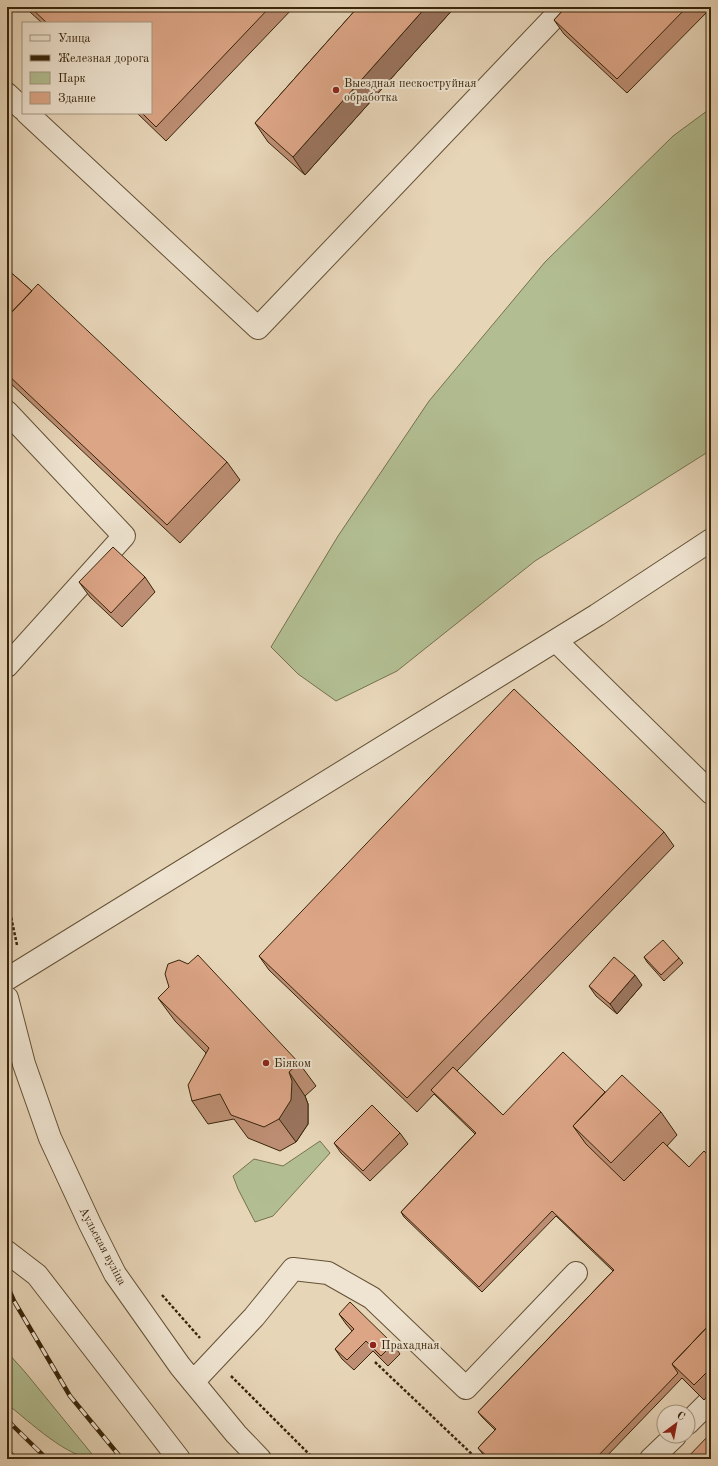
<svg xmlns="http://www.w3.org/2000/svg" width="718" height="1466" viewBox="0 0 718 1466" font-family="'Old Standard TT',serif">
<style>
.green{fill:#b2be92;stroke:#75724e}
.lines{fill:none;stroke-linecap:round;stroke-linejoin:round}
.minor-casing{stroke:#645136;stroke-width:24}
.path{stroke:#38250a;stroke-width:2.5;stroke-dasharray:3 2;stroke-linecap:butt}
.minor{stroke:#efe4d1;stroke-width:22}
.rail-casing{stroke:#38250a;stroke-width:4.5}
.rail{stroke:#efe4d1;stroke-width:3;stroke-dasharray:9;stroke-linecap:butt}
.wall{fill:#bd8e73;stroke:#38250a}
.shaded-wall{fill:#9a745e;stroke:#38250a}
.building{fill:#dca586;stroke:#38250a}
.poi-dot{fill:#8f2418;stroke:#efe4d1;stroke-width:1.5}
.labels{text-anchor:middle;stroke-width:4;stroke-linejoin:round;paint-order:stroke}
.poi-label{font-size:12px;fill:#38250a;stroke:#efe4d1;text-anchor:start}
.street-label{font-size:12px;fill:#38250a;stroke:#efe4d1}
</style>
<rect width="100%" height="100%" fill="#e7d5b8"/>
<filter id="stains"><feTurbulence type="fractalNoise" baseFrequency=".005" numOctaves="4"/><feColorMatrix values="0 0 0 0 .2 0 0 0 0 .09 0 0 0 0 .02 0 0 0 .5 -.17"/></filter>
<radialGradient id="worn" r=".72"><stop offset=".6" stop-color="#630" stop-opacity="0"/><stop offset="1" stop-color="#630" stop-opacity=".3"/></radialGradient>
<path class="green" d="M711 108V450L535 561 397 671 336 701 298 674 271 647 338 536 429 401 545 262 673 136Z
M320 1141 330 1153 273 1216 255 1222 238 1189 233 1176 254 1159 283 1166Z
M7 1352 25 1372 96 1459C68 1459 29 1421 7 1404Z"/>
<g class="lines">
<defs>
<path id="minor" d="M7 94 23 109
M27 113 258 328 564 7
M7 412 124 536 7 666
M556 641 711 793
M7 979 597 615 711 540
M7 998 24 1064 50 1138 90 1224 115 1274 180 1366 236 1434 260 1459
M7 1252 37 1275 179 1459
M193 1382 254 1317 293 1269 328 1273 372 1298 466 1388 576 1273
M688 1423 711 1400
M651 1459 675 1436"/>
</defs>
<use href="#minor" class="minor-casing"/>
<path class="path" d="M7 898 17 945
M162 1295 200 1338
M375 1362 477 1459
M231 1376 314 1459"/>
<use href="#minor" class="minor"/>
<defs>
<path id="rail" d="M7 1285 14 1301 70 1396 122 1459
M7 1420 47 1459
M7 1450 16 1459"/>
</defs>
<use href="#rail" class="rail-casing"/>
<use href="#rail" class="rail"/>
</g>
<path class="wall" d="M27 7H294L166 141 137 113H151V23H42L29 11Z
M358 7H455L305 175 268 142 255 123Z
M566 7H711V8L627 93 564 34 554 20Z
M7 269 227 462 240 480 180 543 7 380Z
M145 577 155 592 122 627 90 597 79 582Z
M664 832 674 846 457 1071 503 1115 605 1092 661 1112 677 1135 667 1146 689 1167 711 1158V1392L704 1400 682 1378 604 1459H488L482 1453 478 1448 495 1430 482 1417 478 1412 613 1271 556 1216 482 1292 404 1217 401 1212 475 1134 434 1094 417 1112 269 970 259 956Z
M644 957 679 958 683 963 664 981 647 962Z
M642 985 617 1014 596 996 589 986Z
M158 998 299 1063 316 1086 305 1096 308 1104V1124L296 1142 280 1151 248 1138 234 1119 208 1124 192 1101 206 1053 175 1021Z
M400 1133 408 1144 370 1181 341 1153 334 1143Z
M339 1314 393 1344 400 1354 388 1366 373 1351 354 1370 342 1359 335 1349 352 1331 346 1324Z"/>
<path class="shaded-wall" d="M426 7H455L305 175 293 157Z
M635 975 642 985 617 1014 610 1004Z
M289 1072 305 1096 308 1104V1124L296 1142 279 1119Z"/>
<path class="building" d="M30 7H270L156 127 142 113H151V23H47Z
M358 7H426L293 157 255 123Z
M566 7H687L617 79 554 20Z
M7 269 32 291 7 317Z
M38 284 227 462 167 525 7 374V317Z
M113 547 145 577 111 613 79 582Z
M514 689 664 832 407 1098 259 956Z
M663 940 679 958 661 975 644 957Z
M198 955 299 1063 289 1072 292 1081 291 1100 279 1119 264 1127 231 1115 220 1094 192 1101 188 1085 209 1048 158 998 169 987 165 974 168 964 179 960 188 964Z
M614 957 635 975 610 1004 589 986Z
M563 1052 605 1092 573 1126 586 1144 624 1181 663 1142 689 1167 704 1151 711 1158V1323L672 1364 678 1373 595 1459H490L478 1448 496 1429 478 1412 614 1270 552 1211 479 1287 401 1212 476 1133 431 1090 453 1067 503 1115Z
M622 1075 661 1112 611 1163 573 1126Z
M372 1105 400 1133 363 1171 334 1143Z
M350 1302 393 1344 381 1356 366 1341 347 1360 335 1349 354 1329 339 1314Z
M711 1323V1368L694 1385 672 1364Z
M711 1433V1459H686Z"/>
<g class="poi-dot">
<circle cx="336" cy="90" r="4"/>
<circle cx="266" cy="1063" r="4"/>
<circle cx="373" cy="1345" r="4"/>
</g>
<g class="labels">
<g class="poi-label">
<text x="344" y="87">Выездная пескоструйная<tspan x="344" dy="14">обработка</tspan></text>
<text x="274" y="1067">Біяком</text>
<text x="381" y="1349">Прахадная</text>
</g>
<g class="street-label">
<text transform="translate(103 1246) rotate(62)" y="4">Аульская вуліца</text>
</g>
</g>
<rect width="718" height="1466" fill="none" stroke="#e7d5b8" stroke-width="24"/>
<rect x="8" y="8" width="702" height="1450" fill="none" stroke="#38250a" stroke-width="2"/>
<rect x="12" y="12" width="694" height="1442" fill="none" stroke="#38250a"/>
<rect x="22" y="22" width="130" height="92" fill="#efe4d1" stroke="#a69881"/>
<rect x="30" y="35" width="20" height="6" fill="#efe4d1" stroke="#a69881"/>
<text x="58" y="42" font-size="12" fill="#38250a">Улица</text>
<rect x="30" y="55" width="20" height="6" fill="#38250a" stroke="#a69881"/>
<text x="58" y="62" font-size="12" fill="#38250a">Железная дорога</text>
<rect x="30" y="72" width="20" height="12" fill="#b2be92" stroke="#a69881"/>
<text x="58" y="82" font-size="12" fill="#38250a">Парк</text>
<rect x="30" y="92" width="20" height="12" fill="#dca586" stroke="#a69881"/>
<text x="58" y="102" font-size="12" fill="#38250a">Здание</text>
<g transform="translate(676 1424) rotate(32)"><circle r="19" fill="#efe4d1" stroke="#a69881"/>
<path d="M0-3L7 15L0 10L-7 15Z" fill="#8f2418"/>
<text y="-6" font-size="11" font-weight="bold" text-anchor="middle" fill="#38250a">С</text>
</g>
<rect width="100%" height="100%" filter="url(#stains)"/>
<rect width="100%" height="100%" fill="url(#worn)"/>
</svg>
